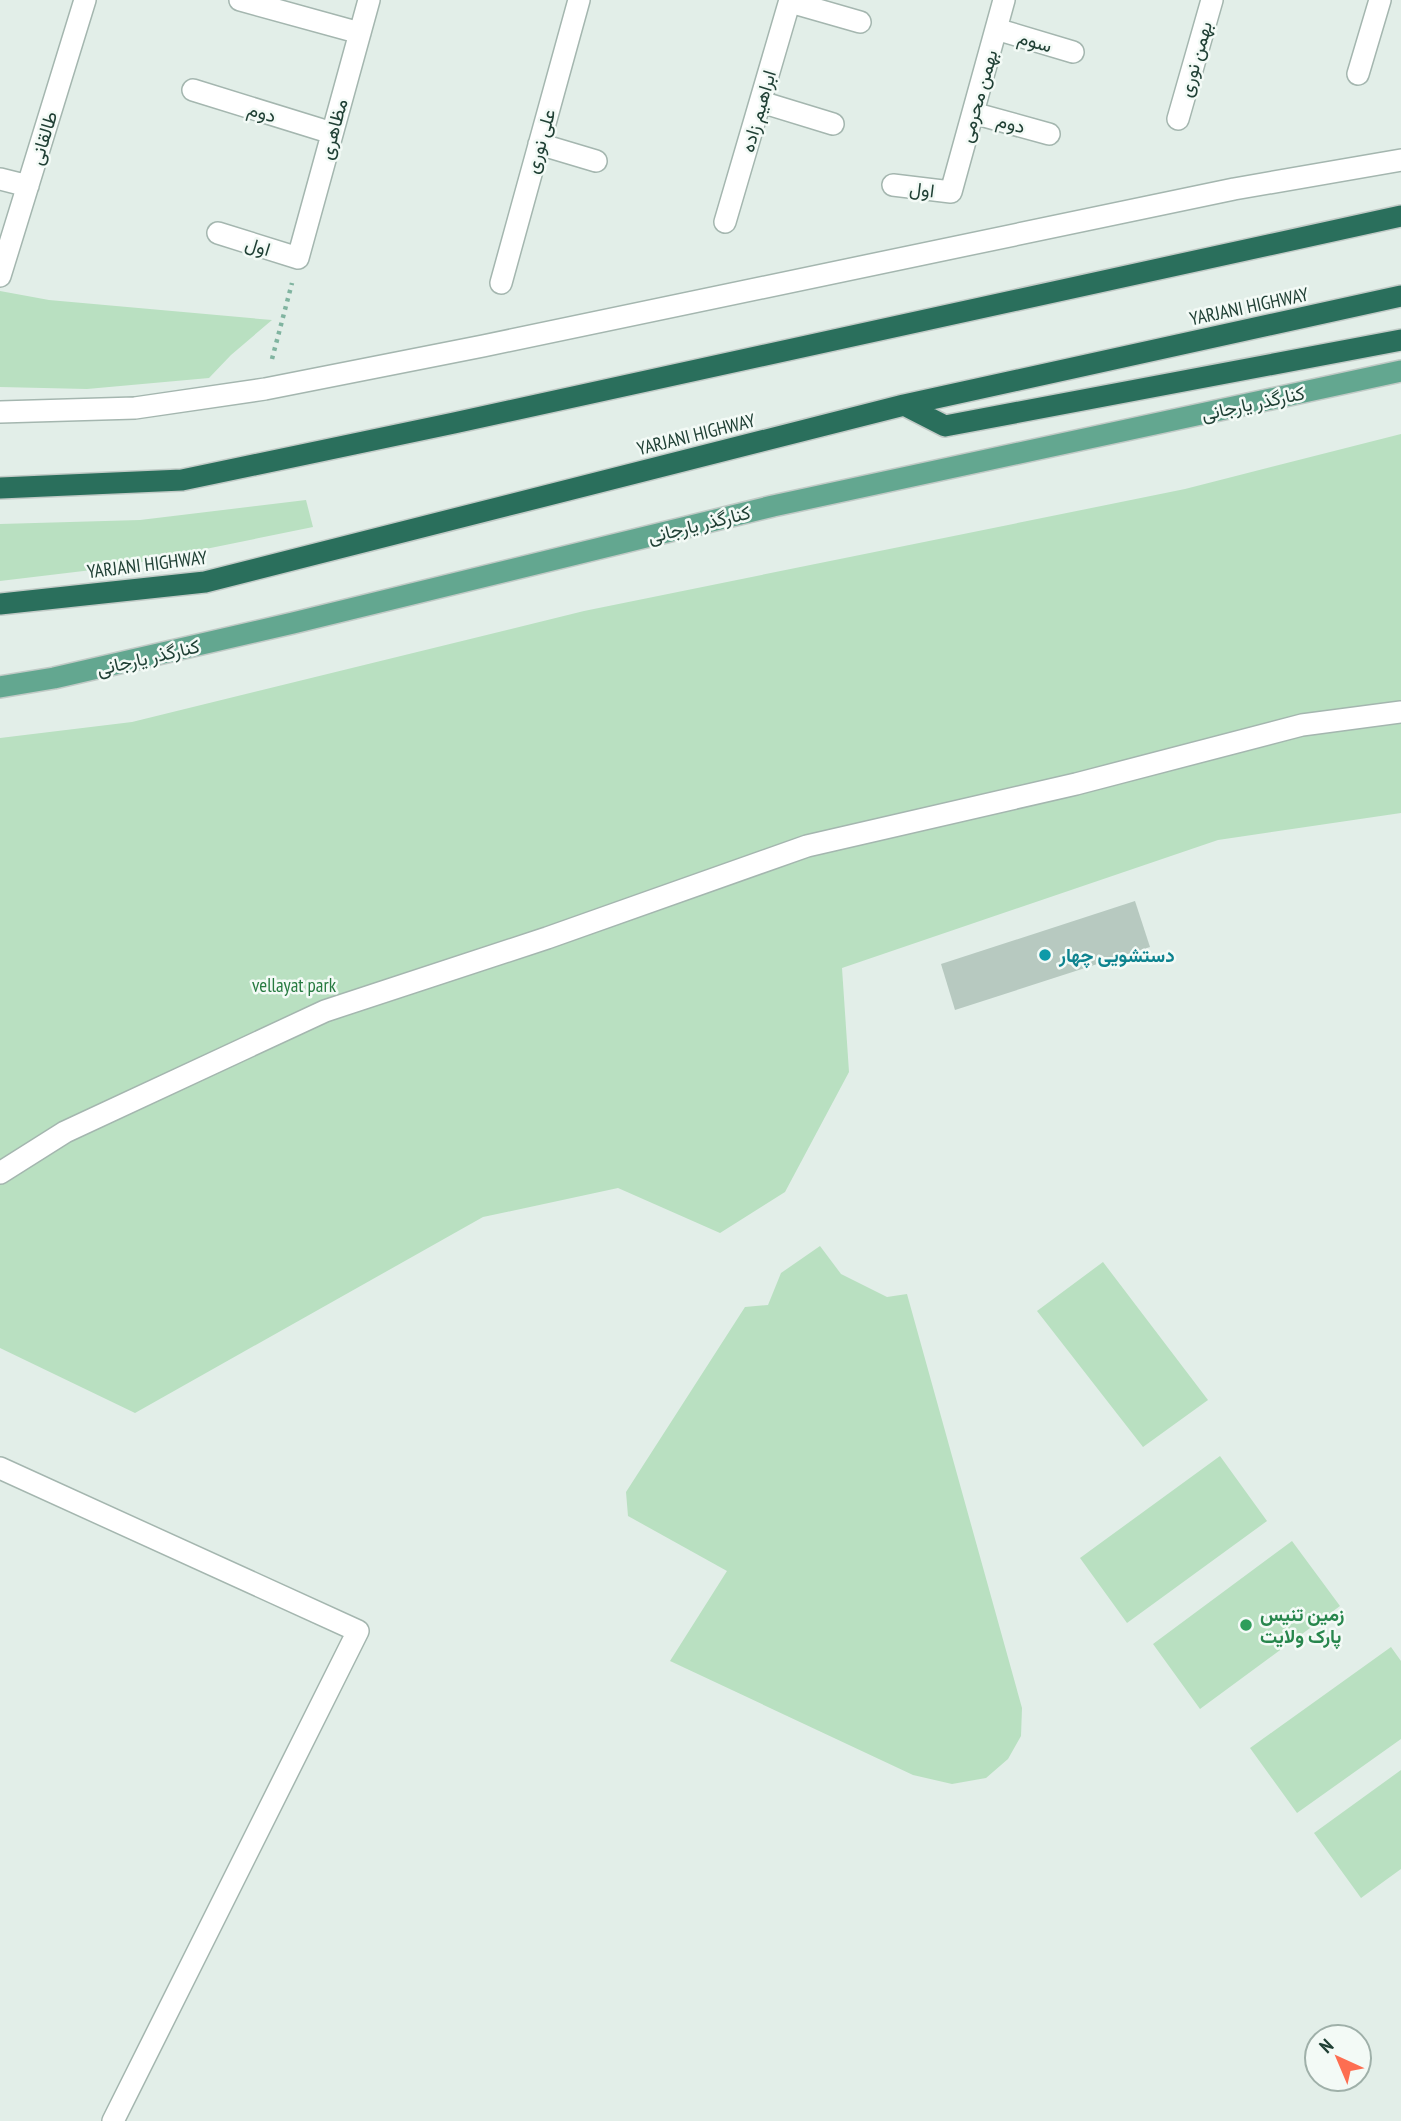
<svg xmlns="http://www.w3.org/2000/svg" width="1401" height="2121" viewBox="0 0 1401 2121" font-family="'PT Sans Narrow',Vazirmatn,sans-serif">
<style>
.green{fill:#b9e0c1}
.building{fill:#b7c9c0}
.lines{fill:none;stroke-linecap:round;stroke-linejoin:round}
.minor-casing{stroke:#a4b6af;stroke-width:24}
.major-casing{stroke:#c1cac6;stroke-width:24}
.highway-casing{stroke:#c1cac6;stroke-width:24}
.path{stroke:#80b4a0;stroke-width:4.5;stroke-dasharray:3.5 5;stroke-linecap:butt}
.minor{stroke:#fff;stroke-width:21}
.major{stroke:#63a790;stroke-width:21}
.highway{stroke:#2a6f5c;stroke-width:21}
.culture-dot{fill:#0f9aa8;stroke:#f3faf6;stroke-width:2.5}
.leisure-dot{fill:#2e9e5b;stroke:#f3faf6;stroke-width:2.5}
.labels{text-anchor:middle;stroke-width:5;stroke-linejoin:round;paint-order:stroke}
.street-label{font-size:19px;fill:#204035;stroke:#f3faf6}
.culture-label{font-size:19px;font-weight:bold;fill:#0d838f;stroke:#f3faf6;text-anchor:start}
.park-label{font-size:19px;fill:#277b41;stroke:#f3faf6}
.leisure-label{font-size:19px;font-weight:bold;fill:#27864d;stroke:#f3faf6;text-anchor:start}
</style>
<rect width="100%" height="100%" fill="#e2eee8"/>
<path class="green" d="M0 291 49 300 272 320 231 355 209 378 87 389 0 387Z
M1401 434V813L1218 840 842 968 849 1072 785 1192 720 1233 618 1188 483 1217 135 1413 0 1348V738L132 722 584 611 1185 489Z
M306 500 313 527 117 567 0 581V524L140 520Z
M820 1246 841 1274 887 1297 907 1294 1022 1708 1021 1736 1008 1759 986 1778 952 1784 913 1775 670 1661 727 1571 628 1516 626 1492 745 1307 768 1305 781 1273Z
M1103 1262 1208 1400 1143 1447 1037 1311Z
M1220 1456 1267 1521 1127 1623 1080 1558Z
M1292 1541 1340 1606 1200 1709 1153 1644Z
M1391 1647 1401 1661V1739L1297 1813 1250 1748Z
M1401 1770V1869L1361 1898 1314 1833Z"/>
<path class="building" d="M1135 901 1150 947 955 1010 941 964Z"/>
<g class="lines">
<defs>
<path id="minor" d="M240 0 360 33
M790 2 860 22
M996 29 1073 52
M1358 74 1380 0
M193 90 332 133
M761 102 833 124
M973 113 1049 134
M1178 119 1212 0
M539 144 596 161
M0 179 28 186
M893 185 951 192 1004 0
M725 222 790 0
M218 233 298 258 369 0
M0 276 85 0
M501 283 579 0
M0 412 135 408 265 389 483 346 1234 189 1401 160
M0 1173 65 1132 325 1011 547 938 807 846 1076 784 1302 725 1401 712
M0 1468 358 1631 113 2121"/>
<path id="major" d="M0 687 54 678 293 623 773 506 1401 371"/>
<path id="highway" d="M904 405 945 426 1401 340
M0 488 182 480 454 423 1401 216
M0 604 205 582 904 405 1401 296"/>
</defs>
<use href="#minor" class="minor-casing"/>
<use href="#major" class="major-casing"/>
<use href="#highway" class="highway-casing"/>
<path class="path" d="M272 359 292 283"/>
<use href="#minor" class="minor"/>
<use href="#major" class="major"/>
<use href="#highway" class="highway"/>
</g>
<circle class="culture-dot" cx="1045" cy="955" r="7"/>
<circle class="leisure-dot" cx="1246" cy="1625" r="7"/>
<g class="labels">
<g class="street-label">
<text transform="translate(1035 41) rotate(16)" y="7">سوم</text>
<text transform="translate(1195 59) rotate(-74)" y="7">بهمن نوری</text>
<text transform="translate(978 96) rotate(-74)" y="7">بهمن محرمی</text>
<text transform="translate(758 111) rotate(-74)" y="7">ابراهیم زاده</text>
<text transform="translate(262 112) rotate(17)" y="7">دوم</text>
<text transform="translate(1011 123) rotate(15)" y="7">دوم</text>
<text transform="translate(333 129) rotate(-75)" y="7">مظاهری</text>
<text transform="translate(43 138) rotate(-73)" y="7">طالقانی</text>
<text transform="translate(540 141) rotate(-74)" y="7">علی نوری</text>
<text transform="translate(922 189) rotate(7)" y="7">اول</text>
<text transform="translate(258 246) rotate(17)" y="7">اول</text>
<text transform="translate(1249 306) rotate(-12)" y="7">YARJANI HIGHWAY</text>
<text transform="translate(1253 403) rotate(-12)" y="7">کنارگذر یارجانی</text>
<text transform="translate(696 434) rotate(-14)" y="7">YARJANI HIGHWAY</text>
<text transform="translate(699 524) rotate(-14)" y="7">کنارگذر یارجانی</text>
<text transform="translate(147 564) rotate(-7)" y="7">YARJANI HIGHWAY</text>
<text transform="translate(148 657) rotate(-13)" y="7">کنارگذر یارجانی</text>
</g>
<g class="culture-label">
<text x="1059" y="962">دستشویی چهار</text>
</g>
<g class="park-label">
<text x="294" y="992">vellayat park</text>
</g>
<g class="leisure-label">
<text x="1260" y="1621">زمین تنیس<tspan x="1260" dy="22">پارک ولایت</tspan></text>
</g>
</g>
<g transform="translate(1338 2058) rotate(316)"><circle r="33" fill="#f3faf6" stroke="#9fb0a9" stroke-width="2"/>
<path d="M0-5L12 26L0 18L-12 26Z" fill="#fd6e51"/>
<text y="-10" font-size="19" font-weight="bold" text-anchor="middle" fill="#204035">N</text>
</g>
</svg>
